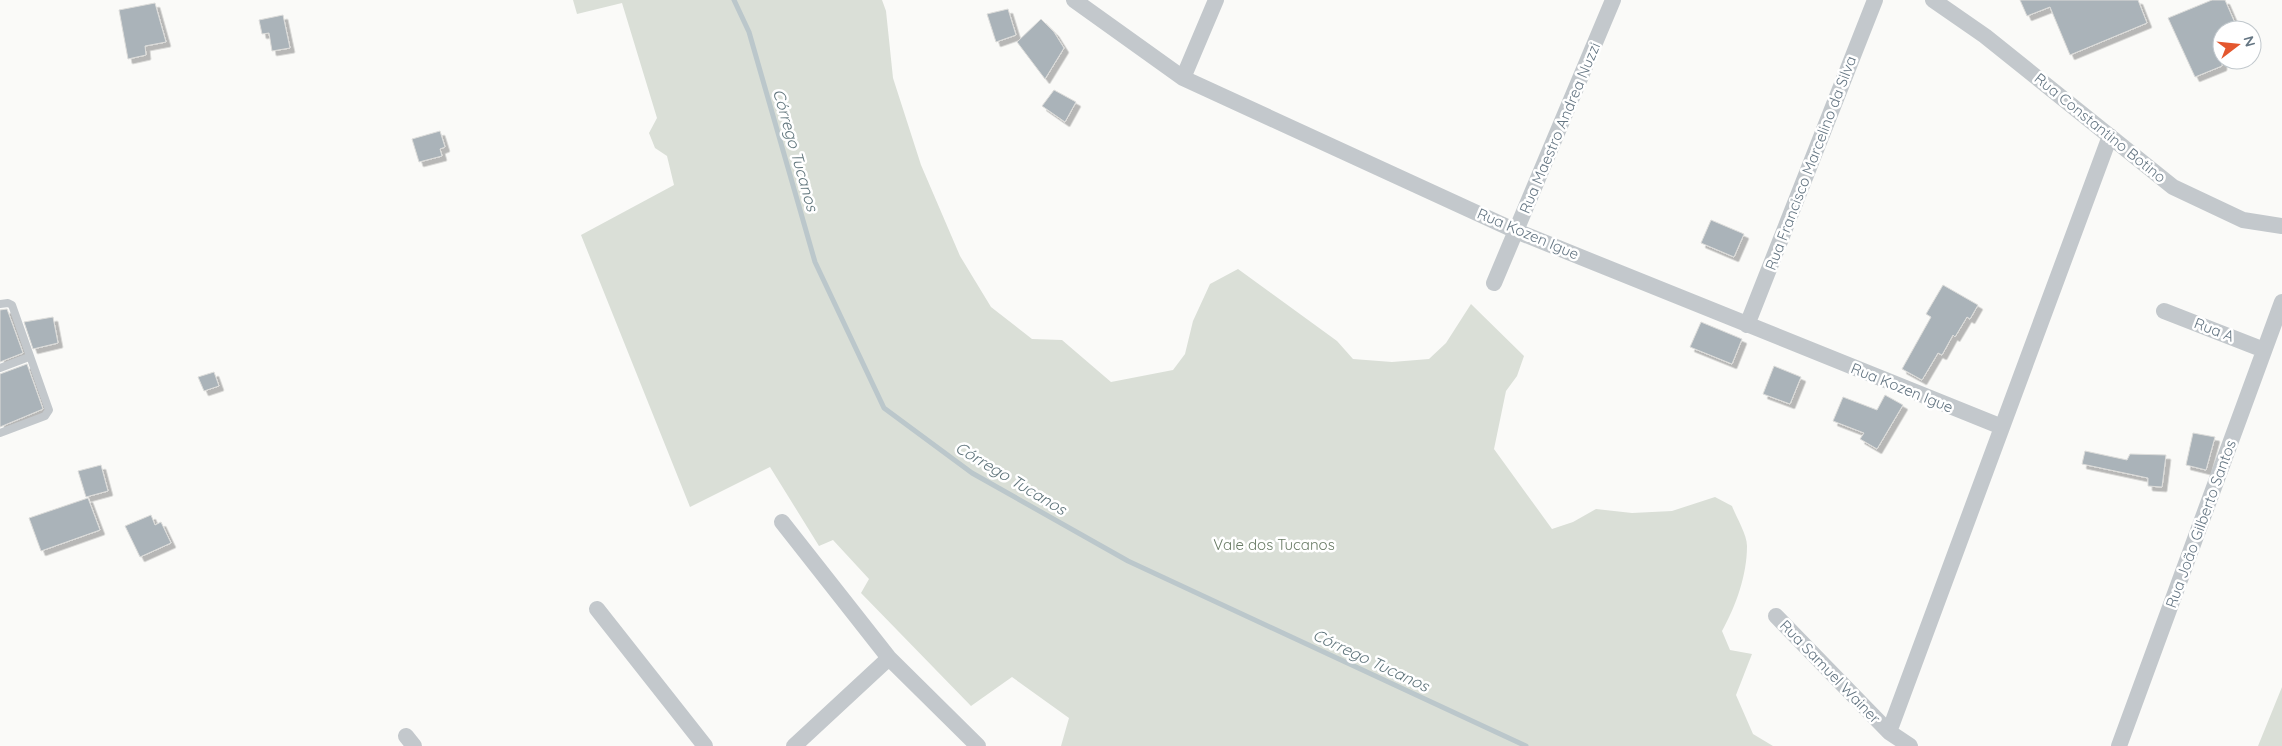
<svg xmlns="http://www.w3.org/2000/svg" width="2282" height="746" viewBox="0 0 2282 746" font-family="Quicksand,sans-serif">
<style>
.green{fill:#dadfd7}
.lines{fill:none;stroke-linecap:round;stroke-linejoin:round}
.stream{stroke:#bbc7cb;stroke-width:5}
.building{fill:#aab3b9;stroke:#dcdcda;filter:url(#shadow)}
.lane{stroke:#c3c8cc;stroke-width:8}
.street{stroke:#c3c8cc;stroke-width:16}
.labels{text-anchor:middle;stroke-width:5;stroke-linejoin:round;paint-order:stroke}
.street-label{font-size:15px;fill:#657683;stroke:#fff}
.park-label{font-size:15px;fill:#687a64;stroke:#fff}
.water-label{font-size:16px;font-style:italic;fill:#60757c;stroke:#fff}
</style>
<defs>
<filter id="shadow"><feDropShadow dx="4.5" dy="4.5" stdDeviation="0" flood-color="#0004"/></filter>
</defs>
<rect width="100%" height="100%" fill="#fafaf8"/>
<path class="green" d="M573 0H882L886 11 893 78 921 165 960 256 991 307 1032 339 1062 340 1111 382 1173 370 1185 354 1193 321 1210 284 1238 269 1337 341 1353 359 1392 362 1429 359 1446 343 1471 304 1524 356 1517 376 1506 391 1494 449 1552 529 1573 522 1596 509 1632 513 1672 511 1715 497 1732 506C1736 517 1747 534 1747 546 1747 575 1736 606 1722 631L1730 650 1752 654 1736 695 1753 734 1773 746H1061L1069 718 1012 677 971 706 861 593 869 579 833 540 819 546 770 467 690 507 581 235 674 185 667 156 655 148 649 133 657 118 622 3 577 14Z
M2282 687V746H2258Z"/>
<g class="lines">
<path class="stream" d="M734 0 749 32 815 262 884 408 972 473 1128 561 1526 746"/>
</g>
<path class="building" d="M2020 0H2138L2147 23 2070 55 2050 7 2027 16Z
M2212 0H2225L2238 30H2222V66L2195 77 2168 18Z
M155 3 166 42 145 46 146 55 128 59 119 10Z
M1008 9 1016 35 996 42 987 14Z
M283 15 290 48 272 51 269 33 262 34 259 20Z
M1041 19 1054 32 1064 48 1045 79 1017 42Z
M1054 90 1076 102 1065 122 1042 106Z
M440 131 445 147 440 149 442 156 419 162 412 139Z
M1711 220 1744 234 1734 257 1701 243Z
M1943 285 1978 305 1970 319 1967 317 1955 337 1953 335 1942 355 1938 353 1922 380 1902 369 1931 317 1926 314Z
M7 309 23 353 0 362V310Z
M53 317 58 343 33 349 24 322Z
M1701 322 1742 339 1732 364 1690 347Z
M27 364 43 409 0 427V374Z
M1774 366 1801 377 1790 404 1763 394Z
M214 372 219 386 204 391 198 377Z
M1885 395 1903 405 1877 449 1860 439 1864 433 1833 421 1843 397 1877 410Z
M2193 433 2215 437 2206 470 2186 465Z
M2085 451 2127 460 2130 454 2166 455 2162 487 2148 486V478L2082 464Z
M101 465 108 491 86 497 78 471Z
M88 498 100 530 41 551 29 518Z
M151 515 155 525 161 522 171 543 140 557 125 526Z"/>
<g class="lines">
<path class="lane" d="M0 304 8 303 12 305 49 410 45 416 0 433
M0 368 29 357"/>
<path class="street" d="M1074 0 1183 78 1516 231 2002 427
M1933 0 1985 36 2173 187 2243 220 2282 226
M1183 78 1216 0
M1494 283 1613 0
M2164 311 2264 350
M1747 325 1875 0
M782 522 889 658 978 746
M597 609 705 746
M1776 616 1889 732 1910 746
M1889 732 2110 136
M406 736 414 746
M794 746 889 658
M2119 746 2282 302"/>
</g>
<g class="labels">
<g class="street-label">
<text transform="translate(1560 128) rotate(-67)" y="5">Rua Maestro Andrea Nuzzi</text>
<text transform="translate(2100 128) rotate(39)" y="5">Rua Constantino Botino</text>
<text transform="translate(1811 163) rotate(-69)" y="5">Rua Francisco Marcelino da Silva</text>
<text transform="translate(1528 234) rotate(23)" y="5">Rua Kozen Igue</text>
<text transform="translate(2214 330) rotate(21)" y="5">Rua A</text>
<text transform="translate(1902 388) rotate(22)" y="5">Rua Kozen Igue</text>
<text transform="translate(2201 524) rotate(-70)" y="5">Rua João Gilberto Santos</text>
<text transform="translate(1830 672) rotate(46)" y="5">Rua Samuel Wainer</text>
</g>
<g class="park-label">
<text x="1274" y="550">Vale dos Tucanos</text>
</g>
<g class="water-label">
<text transform="translate(796 150) rotate(74)" y="6">Córrego Tucanos</text>
<text transform="translate(1011 478) rotate(31)" y="6">Córrego Tucanos</text>
<text transform="translate(1371 660) rotate(25)" y="6">Córrego Tucanos</text>
</g>
</g>
<g transform="translate(2237 45) rotate(74)"><circle r="24" fill="#ffffff" stroke="#c1c8cd"/>
<path d="M0-4L9 19L0 12L-9 19Z" fill="#e4572e"/>
<text y="-8" font-size="14" font-weight="bold" text-anchor="middle" fill="#657683">N</text>
</g>
</svg>
